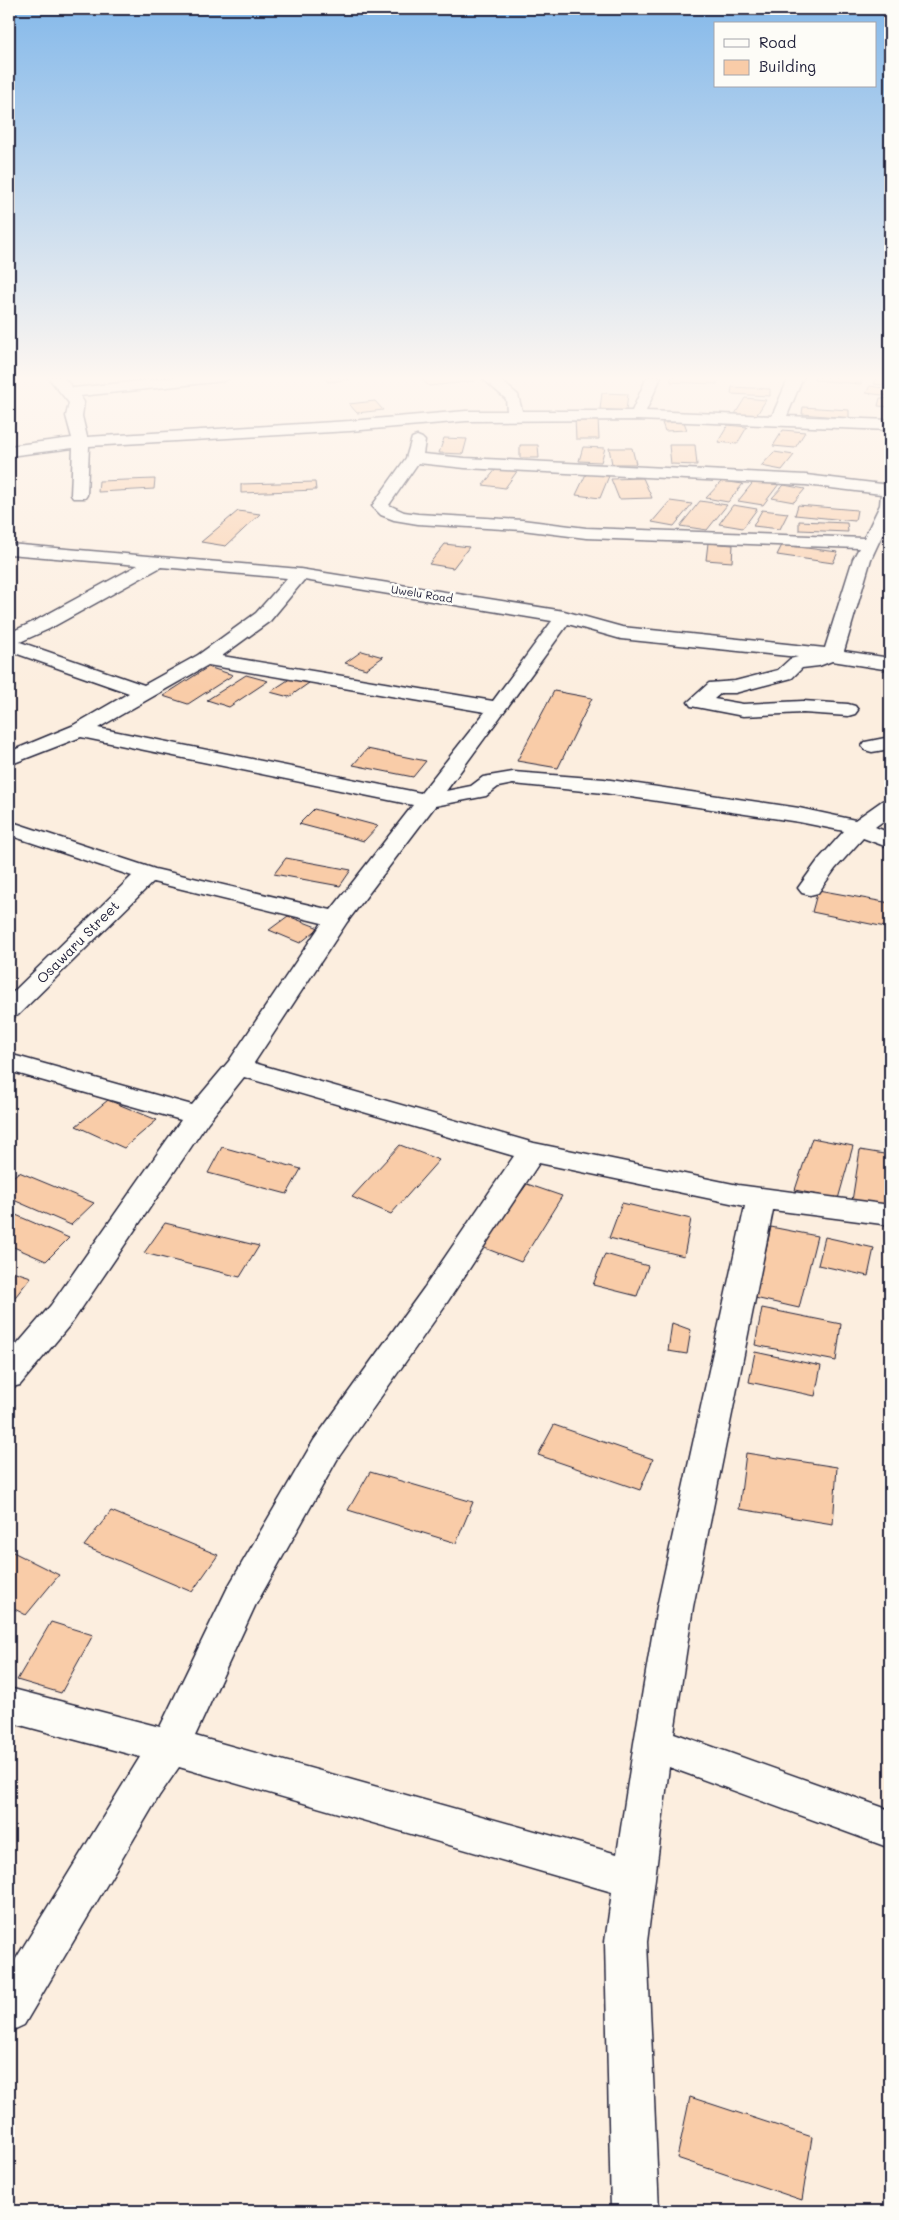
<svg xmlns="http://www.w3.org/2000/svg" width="899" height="2220" viewBox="0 0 899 2220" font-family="Mali,sans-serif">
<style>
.building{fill:#f9cca8;stroke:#22223b}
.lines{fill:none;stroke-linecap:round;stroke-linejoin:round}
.minor-casing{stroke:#22223b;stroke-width:3}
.minor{fill:#fdfcf7;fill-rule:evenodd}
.labels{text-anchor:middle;stroke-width:5;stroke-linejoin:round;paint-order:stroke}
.far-street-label{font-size:11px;fill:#22223b;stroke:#fdfcf7}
.street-label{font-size:14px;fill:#22223b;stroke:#fdfcf7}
</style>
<rect width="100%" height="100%" fill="#fceedf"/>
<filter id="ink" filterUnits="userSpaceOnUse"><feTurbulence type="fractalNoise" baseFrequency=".02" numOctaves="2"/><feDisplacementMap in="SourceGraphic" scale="10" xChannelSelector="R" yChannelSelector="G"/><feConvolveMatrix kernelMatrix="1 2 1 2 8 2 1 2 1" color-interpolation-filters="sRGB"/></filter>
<g filter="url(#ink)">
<path class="building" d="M325 377H353L354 379 328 382Z
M434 377H471L475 381 429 386 421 379Z
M671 377H717V384L671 382Z
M815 377H862L861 384 814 380Z
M877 377 890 379V386L874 384Z
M870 386 890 389V396L866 393Z
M732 387 770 389V396L731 394Z
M602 393 628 394 626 411 600 409Z
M745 398 766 400 756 416 735 414Z
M880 398 890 399V407L878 406Z
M375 401 383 410 357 413 349 404Z
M803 407 849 410V418L802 414Z
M575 417 598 418 599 439H576Z
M684 422 687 430 665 431 662 423Z
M728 425 747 427 737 444 718 442Z
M783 430 805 432 795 448 773 446Z
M444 438 467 439 463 454 439 453Z
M520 445H538L539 458H520Z
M669 445H695L697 465 671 464Z
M583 447 605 448 601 462 579 461Z
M609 448H632L636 464H612Z
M774 452 794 455 782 470 761 466Z
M497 468 518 470 505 488 483 485Z
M586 474 609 476 600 498 576 495Z
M643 478 652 498 619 499 611 479Z
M155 479 154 489 98 492 99 481Z
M755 480 779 484 763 505 738 501Z
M722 481 743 484 728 502 706 498Z
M315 482 316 490 241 493V484Z
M784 485 805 489 794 502 772 498Z
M670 501 692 504 674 526 652 522Z
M700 501 727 505 707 530 680 526Z
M733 505 757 509 743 528 719 524Z
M798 505 857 510 855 521 795 515Z
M762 510 788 513 780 529 753 526Z
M238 511 260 514 226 546 201 542Z
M799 521 847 523 848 532 799 530Z
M708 543 733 545 732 562 706 560Z
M445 544 469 547 453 568 429 564Z
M782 545 838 552 833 563 777 555Z
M362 651 383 657 366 669 345 663Z
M208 667 233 675 188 704 163 696Z
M246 675 268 681 229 707 207 700Z
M291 678 309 683 289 697 270 692Z
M554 691 592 698 558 768 517 761Z
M367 749 426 761 413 777 353 765Z
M314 809 378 826 364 841 299 824Z
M286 858 351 870 340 886 274 874Z
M818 890 890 903V928L812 912Z
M288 916 319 928 300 943 269 930Z
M108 1100 157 1120 124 1148 76 1126Z
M812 1138 853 1146 838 1199 795 1190Z
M400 1145 439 1160 391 1214 352 1197Z
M222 1147 301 1169 287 1194 208 1173Z
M860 1150 890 1155V1208L852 1201Z
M19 1172 94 1203 71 1225 9 1198V1180Z
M527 1184 562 1196 521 1262 482 1247Z
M622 1203 691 1219 684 1256 609 1238Z
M9 1212 69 1238 46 1261 9 1245Z
M165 1223 259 1246 240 1277 144 1253Z
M771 1227 817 1236 799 1308 755 1298Z
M825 1237 874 1248 868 1276 818 1265Z
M605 1254 648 1266 637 1296 593 1285Z
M9 1270 31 1277 12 1301 9 1300Z
M762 1308 841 1324 836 1361 755 1345Z
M672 1323 691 1330 687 1354 668 1351Z
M755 1352 821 1366 815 1396 749 1382Z
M554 1425 653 1459 640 1490 538 1455Z
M746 1453 837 1467 833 1524 739 1509Z
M370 1472 473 1502 456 1543 348 1510Z
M111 1511 218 1555 192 1592 84 1546Z
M9 1550 59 1575 26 1615 9 1606Z
M51 1622 93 1635 61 1693 17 1680Z
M690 2097 812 2137 802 2200 677 2158Z"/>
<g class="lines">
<defs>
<path id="minor" d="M48 377H63L73 388 178 377H231L224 381 80 396 84 402 82 416 87 437 350 421 466 411H507L506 399 481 377H497L518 395 522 411H632L647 377H661L646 411 772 416 789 377H803L787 416 890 420V430L637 420 466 421 350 431 89 446 87 495 85 498H73L71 495 73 448 9 456V446L72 438 66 416 69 403Z
M417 436 422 438 425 441 423 454 465 458 806 475 890 485V518L871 559 844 651 890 658V670L832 661 819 666 802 668 792 678 735 693H721L714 699 743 704 803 701 848 704 855 706 858 710 855 714 848 716 803 713 743 716 691 706 688 702 709 683 735 681 778 670 790 659 798 657 621 639 568 624 446 791 471 786 483 777 513 772 604 779 799 808 855 820 882 801 890 799V816L875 827 890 833V848L863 838 835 869 818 893 810 895 802 893 798 888 819 859 844 831 799 822 604 793 513 784 498 787 486 796 435 806 347 922 254 1063 534 1143 738 1185 890 1205V1225L773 1210 693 1607 674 1733 890 1810V1848L669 1767 647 1942 659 2211H611L605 1942 612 1892 179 1767 159 1796 24 2025 9 2032V1970L140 1757 9 1722V1688L160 1727 228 1587 314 1440 424 1288 514 1156 244 1077 208 1122 73 1321 20 1385 9 1388V1354L51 1305 181 1120 9 1071V1054L192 1105 229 1061 322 923 153 882 18 1015 9 1018V996L132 876 9 835V821L155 869 331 910 413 805 81 737 9 765V752L72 726 129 693 9 651V633L35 621 138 565 9 554V544L300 569 564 611 622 627 825 648 853 559 859 548 586 538 522 530 418 524 394 520 381 515 372 506 406 458 412 438ZM418 463 465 468 806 485 881 494 880 505 864 538 586 528 522 520 418 514 404 512 389 505ZM161 567 287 578 256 613 198 655 144 685 20 642 49 629ZM304 580 552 621 493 701 222 656 270 621ZM208 665 485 712 421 793 98 728ZM539 1163 745 1206 657 1607 634 1743 617 1854 195 1736 255 1606 338 1458 446 1304Z
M890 737V749L872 752 865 750 862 746 865 742Z"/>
</defs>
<use href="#minor" class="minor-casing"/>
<use href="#minor" class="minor"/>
</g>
</g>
<linearGradient id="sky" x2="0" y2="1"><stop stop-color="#85b9ea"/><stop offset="0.55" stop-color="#fef7f1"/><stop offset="1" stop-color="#fef7f1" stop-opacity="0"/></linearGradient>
<rect width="899" height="688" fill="url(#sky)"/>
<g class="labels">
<g class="far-street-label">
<text transform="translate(422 594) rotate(9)" y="4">Uwelu Road</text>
</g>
<g class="street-label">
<text transform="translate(78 942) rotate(-45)" y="5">Osawaru Street</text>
</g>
</g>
<rect width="899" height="2220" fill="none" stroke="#fdfcf7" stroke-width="30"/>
<rect x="15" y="15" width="869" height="2190" fill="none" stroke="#22223b" stroke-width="2" filter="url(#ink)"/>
<rect x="714" y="22" width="162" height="65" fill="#fdfcf7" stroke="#a5a5ac"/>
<rect x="724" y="39" width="25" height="8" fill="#fdfcf7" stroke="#a5a5ac"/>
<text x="759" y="48" font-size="15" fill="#22223b">Road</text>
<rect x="724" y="60" width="25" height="15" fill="#f9cca8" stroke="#a5a5ac"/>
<text x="759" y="72" font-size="15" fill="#22223b">Building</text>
</svg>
